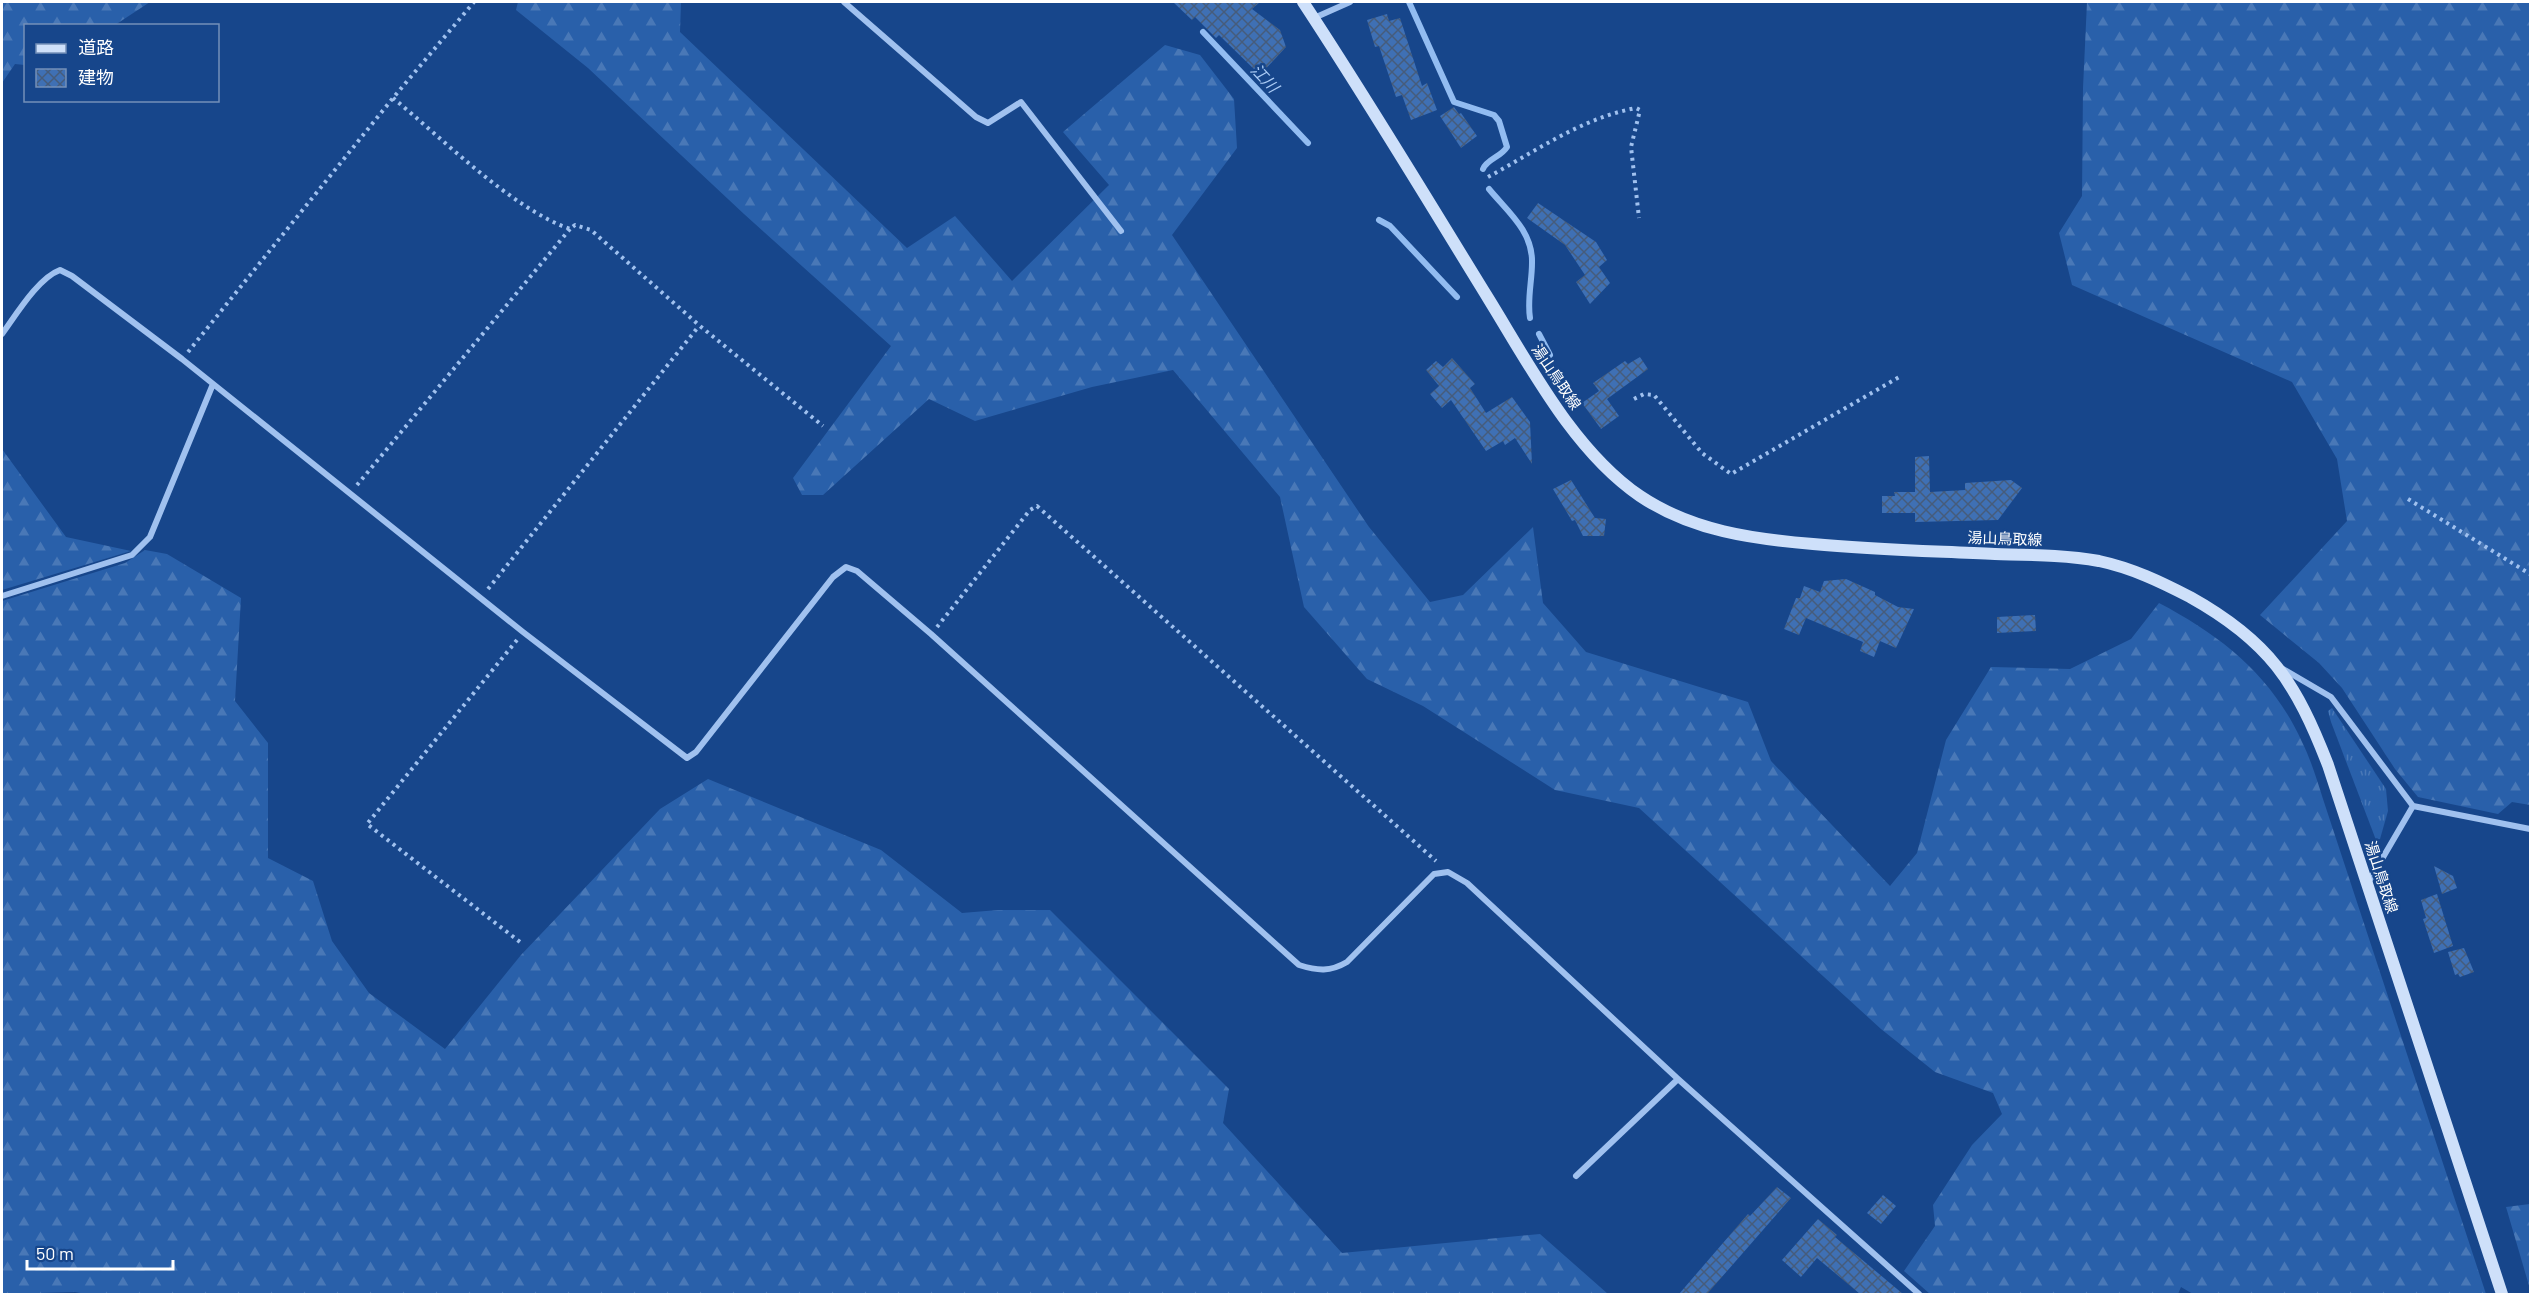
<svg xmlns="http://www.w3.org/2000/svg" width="2532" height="1296" viewBox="0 0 2532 1296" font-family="Barlow,'Noto Sans JP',sans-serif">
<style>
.grass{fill:url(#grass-tufts)}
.forest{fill:url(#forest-firs)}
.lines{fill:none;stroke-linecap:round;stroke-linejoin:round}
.stream{stroke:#92bcf1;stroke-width:6}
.building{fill:url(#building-cross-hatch)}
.path{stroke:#a0c1ef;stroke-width:4;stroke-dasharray:3 4.5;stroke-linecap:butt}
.minor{stroke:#a0c1ef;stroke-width:6}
.secondary{stroke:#cee0fa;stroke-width:12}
.labels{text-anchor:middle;stroke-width:5;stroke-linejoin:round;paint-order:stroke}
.street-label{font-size:15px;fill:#fff;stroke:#17468b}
.water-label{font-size:16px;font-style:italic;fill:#acccf6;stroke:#17468b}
</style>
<defs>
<pattern id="grass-tufts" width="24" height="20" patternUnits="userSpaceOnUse" patternTransform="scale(1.5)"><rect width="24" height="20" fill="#2960aa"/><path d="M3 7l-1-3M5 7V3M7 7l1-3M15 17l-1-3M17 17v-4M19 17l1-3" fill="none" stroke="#4978b7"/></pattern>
<pattern id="forest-firs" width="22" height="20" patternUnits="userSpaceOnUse" patternTransform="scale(1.5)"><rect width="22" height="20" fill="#2960aa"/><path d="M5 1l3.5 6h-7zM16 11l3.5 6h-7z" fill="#4978b7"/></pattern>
<pattern id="building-cross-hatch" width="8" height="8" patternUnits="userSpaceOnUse" patternTransform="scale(1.5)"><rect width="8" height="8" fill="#3f70b4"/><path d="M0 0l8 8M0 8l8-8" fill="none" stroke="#465c7b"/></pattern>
</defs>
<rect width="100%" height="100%" fill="#17468b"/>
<path class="grass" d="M2332 708 2386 789 2388 811 2380 839 2376 840 2331 722 2328 711Z"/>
<path class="forest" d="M2 2H150L115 25 26 26 25 65 15 64 2 83Z
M518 2H681L680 32 907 248 955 216 1012 281 1109 185 1063 132 1165 45 1200 55 1234 99 1237 148 1172 235 1369 527 1430 602 1463 595 1533 527 1543 603 1586 652 1748 702 1771 761 1890 886 1917 853 1946 740 1991 667 2070 669 2131 639 2159 603C2222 636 2272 676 2302 742 2311 760 2317 780 2323 799L2486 1294H2193L2181 1287 2178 1294H1930L1904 1271 1935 1226 1933 1205 1972 1145 2002 1114 1993 1093 1935 1072 1881 1029 1639 808 1555 790 1423 706 1367 679 1304 607 1280 497 1173 370 1092 387 975 421 929 399 823 495H802L793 478 891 346 744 214 588 68 516 10Z
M2087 2H2530V805L2512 802 2498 814 2418 797 2395 769 2342 688 2319 663 2260 615 2347 521 2337 459 2292 382 2072 285 2059 233 2082 196 2083 88Z
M2 449 66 537 131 551 2 590Z
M145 550 167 554 241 598 235 701 268 743V858L313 881 332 941 369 993 445 1049 521 955 660 809 708 779 881 850 962 913 998 910H1050L1229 1089 1223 1123 1342 1253 1540 1234 1608 1294H86L75 1292 2 1294V601L125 563Z
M2530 1204V1289L2506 1207Z"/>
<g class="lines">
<path class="stream" d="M1409 2 1454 102 1494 115 1499 121 1507 147C1501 157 1487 159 1483 169
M1203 32 1308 143
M1489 189C1507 211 1533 231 1532 263 1532 281 1527 300 1530 318
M1379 220 1390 226 1457 297
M1539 334 1550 355"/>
</g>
<path class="building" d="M1173 2H1260L1252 9 1280 30 1286 47 1260 75 1219 35 1216 38 1195 17 1192 20Z
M1387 14 1389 21 1400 18 1422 86 1427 83 1437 110 1411 120 1402 95 1396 97 1379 46 1375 47 1367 20Z
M1454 107 1459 114 1461 113 1477 136 1461 148 1440 116Z
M1538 203 1596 242 1607 260 1599 267 1610 283 1590 304 1576 282 1585 275 1565 245 1527 218Z
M1640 357 1648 369 1607 399 1619 416 1601 429 1582 403 1599 391 1593 383 1625 361 1628 364Z
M1452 358 1475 384 1470 388 1486 413 1512 397 1530 422 1532 464 1515 438 1505 445 1503 441 1486 451 1451 400 1442 408 1430 394 1439 386 1426 370 1436 361 1443 367Z
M1929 456 1930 492 1965 490V483L2011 480 2022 488 1998 520 1915 522V513H1882V496H1895L1894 492H1915V457Z
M1571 480 1595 518 1606 519 1604 536H1583L1575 520 1572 521 1553 489Z
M1846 579 1875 592V595L1898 607 1914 609 1896 648 1880 641 1874 657 1860 651 1863 642 1806 618 1799 635 1784 629 1796 598H1800L1804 586 1820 592 1824 581Z
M2035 615 2036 631 1997 633V617Z
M2434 866 2453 876 2457 888 2442 894Z
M2437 894 2453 946 2434 953 2423 919 2426 918 2421 900Z
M2464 948 2474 972 2460 977 2458 974 2455 975 2448 952Z
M1777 1187 1791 1198 1707 1294H1679L1748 1214 1750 1216Z
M1883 1195 1896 1206 1881 1224 1867 1213Z
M1818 1219 1837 1235 1835 1237 1903 1294H1860L1817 1258 1801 1277 1782 1260Z"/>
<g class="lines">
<path class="path" d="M393 98C443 139 511 208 570 229L575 225 591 230 700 326 823 426
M1488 177C1536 151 1582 118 1636 108L1640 110 1631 147 1639 218
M188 352 393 98 474 2
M1634 399 1644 394 1654 395 1702 453 1731 474 1901 376
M357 485 570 229
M2408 499 2530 574
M488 589 699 326
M937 627 1030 510 1037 506 1436 861
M517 640 367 824 520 942"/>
<path class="minor" d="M844 2 976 117 988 123 1021 102 1121 231
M1314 18 1350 2
M2 334C16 315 38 278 60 270L72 276 182 359 523 632 687 758 696 752 833 577 846 567 857 571 931 634 1299 965C1318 971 1330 972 1347 962L1434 874 1448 872 1467 883 1678 1079 1919 1294
M2 596 132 555 150 537 213 384
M2283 669 2331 697 2413 806
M2413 806 2530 829
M2368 883 2413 806
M1576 1176 1678 1079"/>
<path class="secondary" d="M1303 2C1367 99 1427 199 1488 298 1530 366 1574 451 1640 496 1692 531 1753 539 1813 544 1874 550 1934 551 1995 554 2030 555 2065 555 2099 561 2132 568 2161 582 2190 597 2269 641 2296 682 2328 765L2502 1294"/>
</g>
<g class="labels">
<g class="street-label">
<text transform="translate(1556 377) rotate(56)" y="5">湯山鳥取線</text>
<text transform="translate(2005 539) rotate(2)" y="5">湯山鳥取線</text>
<text transform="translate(2381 877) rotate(72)" y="5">湯山鳥取線</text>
</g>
<g class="water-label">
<text transform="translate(1265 78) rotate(47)" y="6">江川</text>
</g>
</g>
<rect width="2532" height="1296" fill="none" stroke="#ffffff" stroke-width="6"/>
<rect x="24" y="24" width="195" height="78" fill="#17468b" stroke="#7490b9" stroke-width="1.5"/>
<rect x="36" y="44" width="30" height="9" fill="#cee0fa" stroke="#7490b9" stroke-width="1.5"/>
<text x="78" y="54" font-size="18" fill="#ffffff">道路</text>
<rect x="36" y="69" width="30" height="18" fill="url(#building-cross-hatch)" stroke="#7490b9" stroke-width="1.5"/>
<text x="78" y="84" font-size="18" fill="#ffffff">建物</text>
<path d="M27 1260v9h146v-9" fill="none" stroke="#ffffff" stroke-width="3"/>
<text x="36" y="1260" font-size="18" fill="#ffffff" stroke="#17468b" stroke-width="4.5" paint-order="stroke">50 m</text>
</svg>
